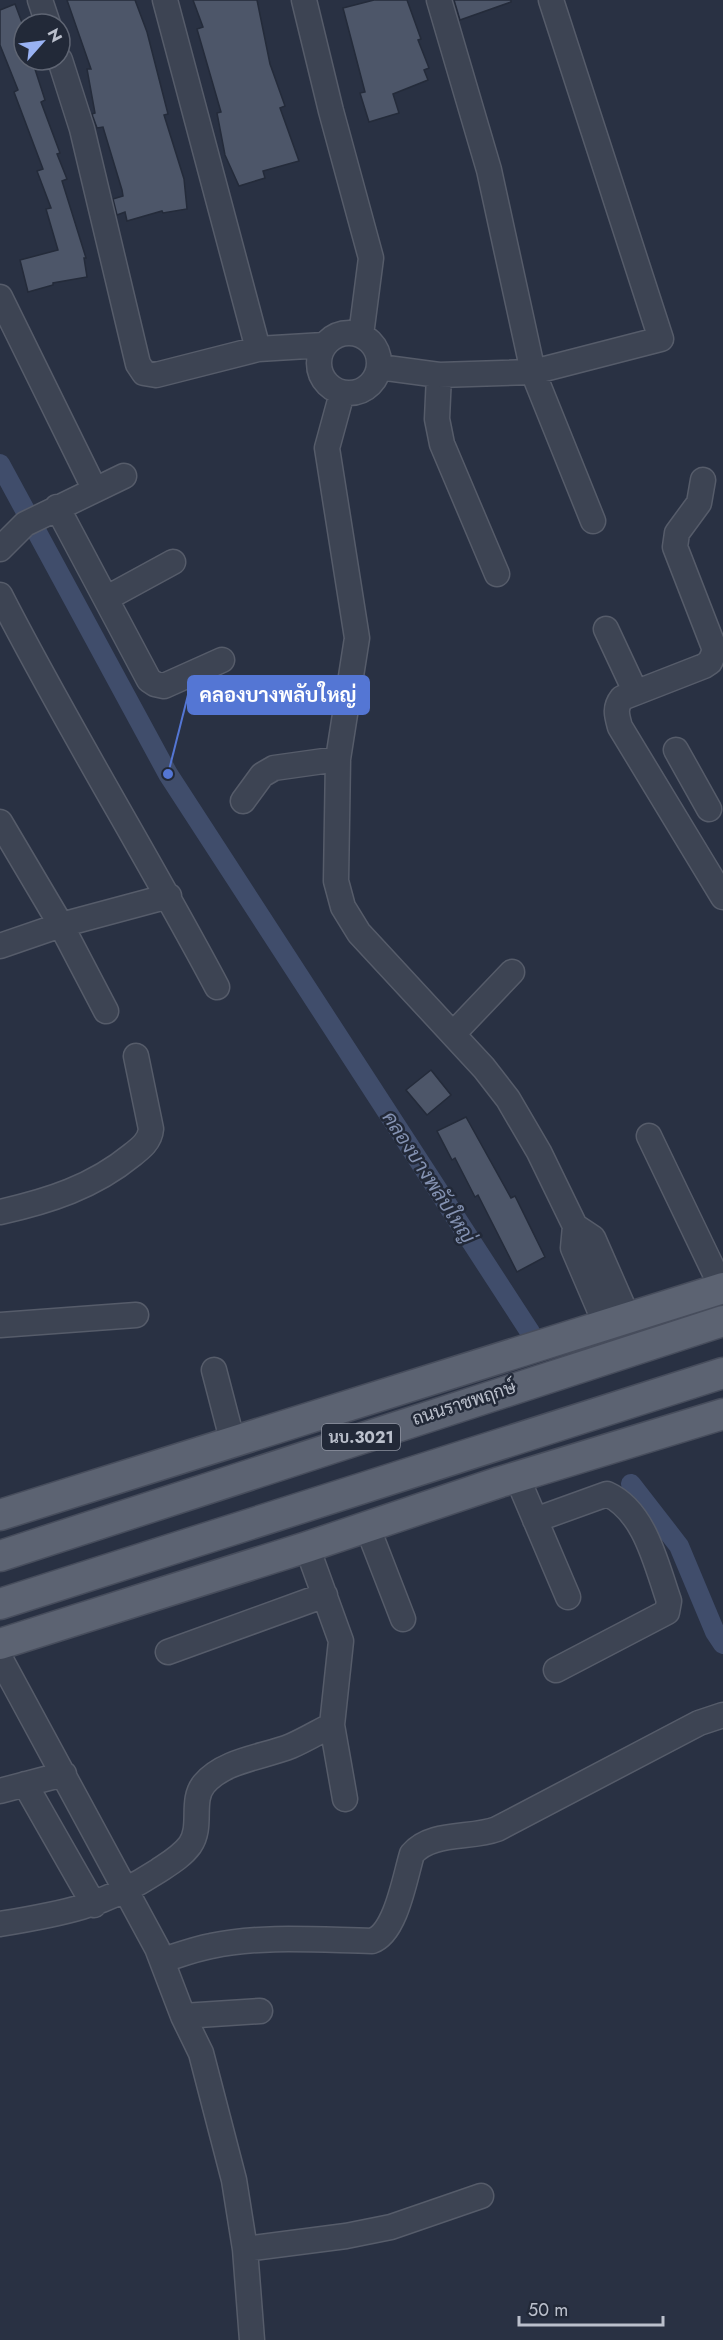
<svg xmlns="http://www.w3.org/2000/svg" width="723" height="2340" viewBox="0 0 723 2340" font-family="Jost,Sarabun,sans-serif">
<style>
.lines{fill:none;stroke-linecap:round;stroke-linejoin:round}
.canal{stroke:#404d6b;stroke-width:20}
.building{fill:#4d5669;stroke:#242b3a;stroke-width:1.5}
.minor-casing{stroke:#565c6a;stroke-width:27}
.major-casing{stroke:#474d5c;stroke-width:33}
.minor{stroke:#3d4453;stroke-width:24}
.major{stroke:#5c6372;stroke-width:30}
.labels{text-anchor:middle;stroke-width:5;stroke-linejoin:round;paint-order:stroke}
.shield{fill:#222938;stroke:#8d93a0;stroke-width:1.5}
.shield-label{font-size:16px;font-weight:bold;fill:#bbc0cc}
.street-label{font-size:18px;fill:#bbc0cc;stroke:#222938}
.water-label{font-size:20px;font-style:italic;fill:#8492b2;stroke:#222938}
.leader{fill:none;stroke:#5476d4;stroke-width:2}
.callout-dot{fill:#5476d4;stroke:#222938;stroke-width:2}
.callout{fill:#5476d4;stroke:#5476d4;stroke-width:2}
.callout-label{font-size:20px;text-anchor:middle;font-weight:bold;fill:#fff}
</style>
<rect width="100%" height="100%" fill="#293143"/>
<g class="lines">
<path class="canal" d="M0 464 168 774 530 1332
M631 1484 679 1546 715 1632 723 1644"/>
</g>
<path class="building" d="M67 0H135L147 32 168 114 164 115 184 179 187 209 163 213 162 211 127 221 125 212 117 215 113 199 123 196 122 190 103 127 97 128 93 117 92 114 95 113 87 69H91Z
M193 0H257L270 64 285 106 280 108 299 161 263 171 265 178 239 186 225 155 217 113 221 112 197 29 203 27Z
M374 0H407L421 39 418 40 429 68 424 70 428 80 393 94 399 113 369 122 360 93 365 92 343 8Z
M454 0H511V2L460 20Z
M15 4 24 28V60H32L45 100 41 102 60 153 57 154 67 179 62 181 86 258H84L87 277 53 283V285L28 292 20 260 58 250 46 209 51 208 37 171 43 169 14 92 18 90 0 45V10Z
M431 1070 451 1095 427 1115 406 1090Z
M466 1117 511 1198 515 1196 545 1257 517 1272 478 1195 475 1197 455 1158 452 1160 437 1131Z"/>
<g class="lines">
<defs>
<path id="minor" d="M40 0 48 24
M165 0 258 349
M304 0 331 111 371 258 361 335
M439 0 489 170 533 372 593 521
M60 60 82 129 138 364 144 373 156 375 258 349 324 345
M0 297 95 490
M319 363a30 30 0 1 1 60 0a30 30 0 1 1-60 0Z
M379 367 439 375 533 372 661 339 551 0
M439 375 437 419 442 444 497 574
M342 393 327 448 357 638 338 759 336 881 343 907 359 933 484 1068 508 1099 539 1152 575 1226 593 1238 628 1318
M703 480 699 503 677 533 675 547 715 650 710 662 704 666 622 698C614 708 617 716 620 727L723 897
M57 507 149 680 155 684 164 686 222 660
M0 549 25 524 124 476
M0 595C68 728 147 855 217 987
M107 598 173 562
M606 629 635 691
M676 750 709 809
M243 801 262 775 274 768 338 759
M0 822 61 925 106 1011
M0 946 61 925 169 896
M453 1034 512 972
M649 1136 722 1288
M0 1212C49 1201 93 1187 132 1155 141 1148 150 1141 151 1129L136 1056
M575 1226 573 1248 606 1325
M0 1325 136 1315
M214 1370 233 1443
M517 1477 568 1597
M535 1520 607 1494C645 1511 656 1564 669 1601L667 1612 556 1670
M367 1526 403 1619
M168 1652 325 1595
M0 1658 157 1948 183 2016 201 2053 234 2180 245 2249 252 2340
M332 1725 345 1799
M25 1784 94 1905
M0 1791 64 1774
M0 1924C61 1914 105 1906 158 1871 170 1863 182 1856 190 1845 203 1826 190 1801 204 1784 224 1760 264 1757 291 1746 305 1740 318 1732 332 1725L341 1641 307 1547
M163 1960C179 1955 195 1949 211 1946 263 1935 319 1940 372 1941 396 1933 405 1877 412 1854 431 1831 471 1839 497 1829L699 1723 723 1715
M183 2016 260 2011
M245 2249 346 2236 391 2227 481 2196"/>
<path id="major" d="M0 1515 723 1288
M0 1556 723 1321
M0 1604 723 1373
M0 1644 307 1547 500 1482 723 1414"/>
</defs>
<use href="#minor" class="minor-casing"/>
<use href="#major" class="major-casing"/>
<use href="#minor" class="minor"/>
<use href="#major" class="major"/>
</g>
<g class="labels">
<rect class="shield" x="322" y="1424" width="78" height="26" rx="4.5"/>
<g class="shield-label">
<text x="361" y="1443">นบ.3021</text>
</g>
<g class="street-label">
<text transform="translate(464 1403) rotate(-18)" y="6">ถนนราชพฤกษ์</text>
</g>
<g class="water-label">
<text transform="translate(429 1177) rotate(57)" y="7">คลองบางพลับใหญ่</text>
</g>
</g>
<path class="leader" d="M168 774L188 695"/>
<circle class="callout-dot" cx="168" cy="774" r="6"/>
<rect class="callout" x="188" y="676" width="181" height="38" rx="6"/>
<g class="callout-label">
<text x="278" y="702">คลองบางพลับใหญ่</text>
</g>
<g transform="translate(42 42) rotate(62)"><circle r="28" fill="#222938" stroke="#5f6573" stroke-width="1.5"/>
<path d="M0-4.5L10 22L0 15L-10 22Z" fill="#99b2f3"/>
<text y="-9" font-size="16" font-weight="bold" text-anchor="middle" fill="#bbc0cc">N</text>
</g>
<path d="M519 2316v9h144v-9" fill="none" stroke="#bbc0cc" stroke-width="3"/>
<text x="528" y="2316" font-size="18" fill="#bbc0cc" stroke="#222938" stroke-width="4.5" paint-order="stroke">50 m</text>
</svg>
